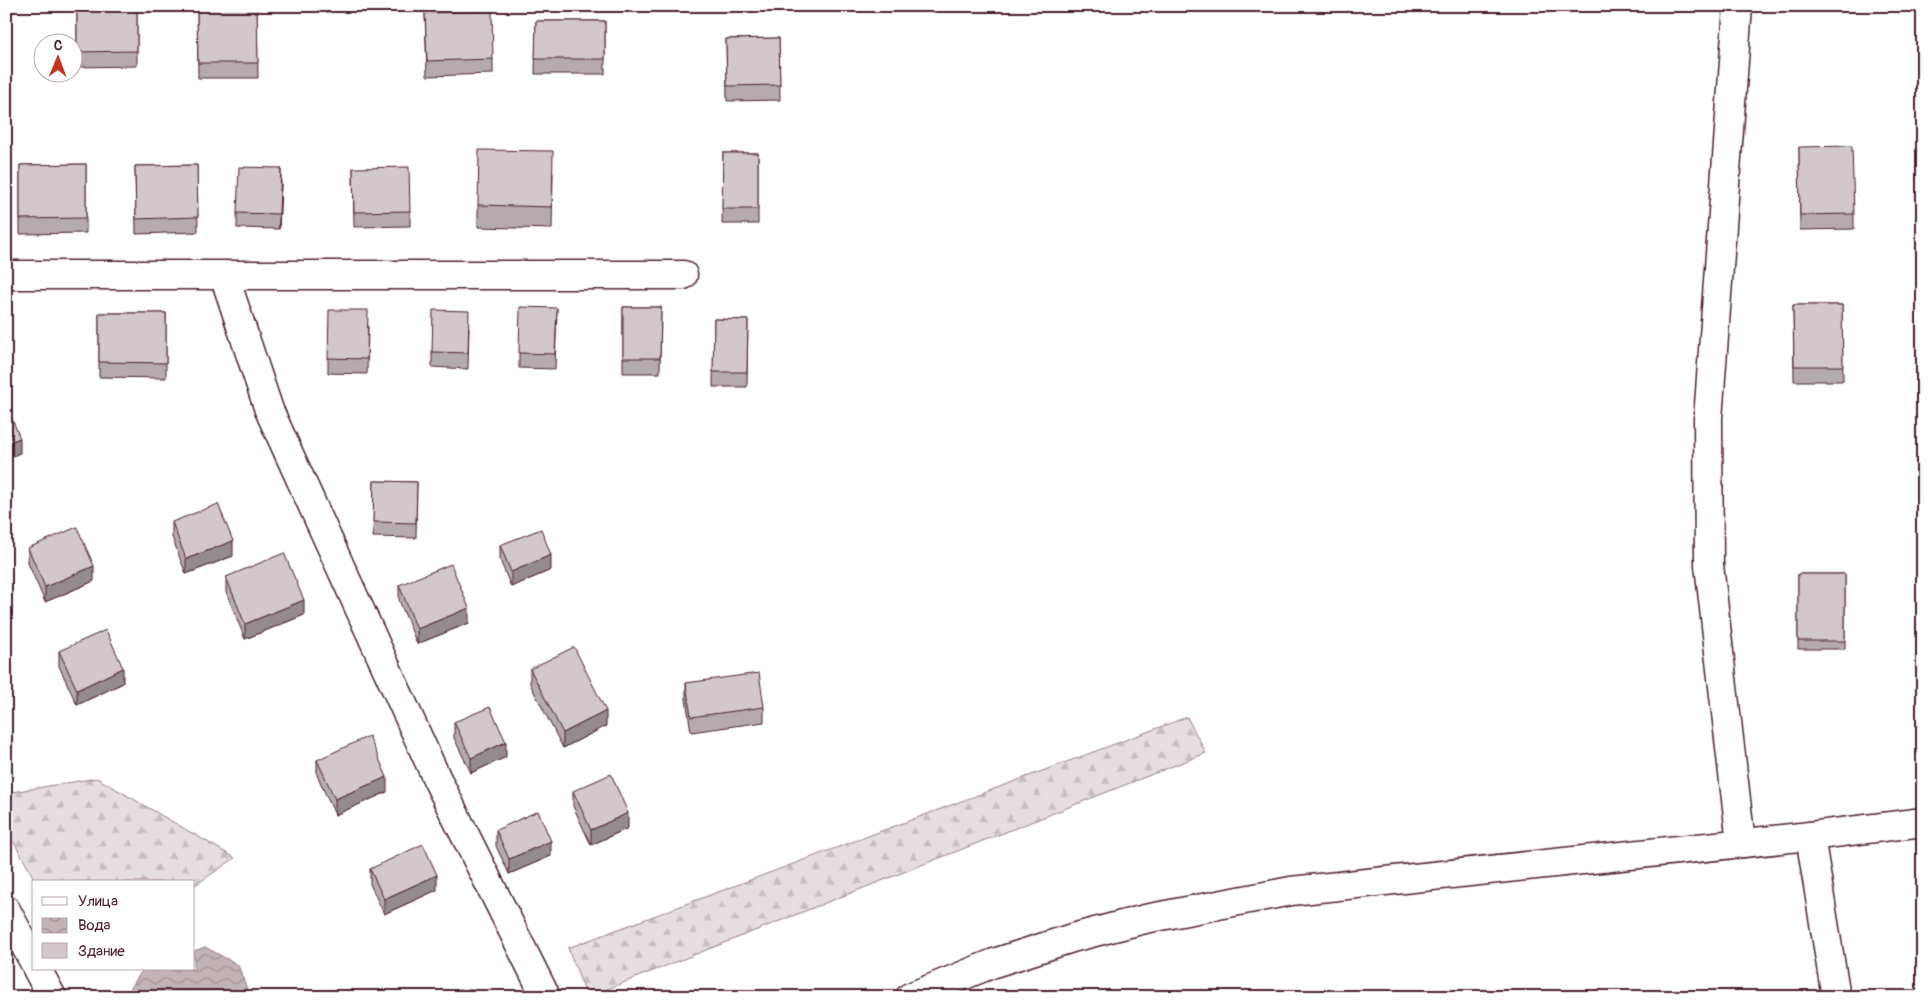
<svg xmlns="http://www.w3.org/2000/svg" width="1929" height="1003" viewBox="0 0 1929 1003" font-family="Pangolin,sans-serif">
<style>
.forest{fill:url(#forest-firs);stroke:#987e86}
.water{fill:url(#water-waves);stroke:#91787e}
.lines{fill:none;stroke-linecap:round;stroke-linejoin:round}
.minor-casing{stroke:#4a1f2b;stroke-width:31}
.tertiary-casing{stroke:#4a1f2b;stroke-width:31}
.minor{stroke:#fff;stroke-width:28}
.tertiary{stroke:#fff;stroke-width:28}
.wall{fill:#b5abaf;stroke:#4a1f2b}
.shaded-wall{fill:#938b8e;stroke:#4a1f2b}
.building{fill:#d2c7cb;stroke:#4a1f2b}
</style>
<defs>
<pattern id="forest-firs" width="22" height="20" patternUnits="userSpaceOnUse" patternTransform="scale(1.25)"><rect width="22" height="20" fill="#e5dee0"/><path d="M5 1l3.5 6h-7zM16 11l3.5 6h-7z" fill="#c6bec0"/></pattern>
<pattern id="water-waves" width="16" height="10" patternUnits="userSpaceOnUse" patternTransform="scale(1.25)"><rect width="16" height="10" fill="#c1b3b6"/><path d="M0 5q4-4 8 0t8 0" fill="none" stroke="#9f9194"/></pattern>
</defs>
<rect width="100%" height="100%" fill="#fff"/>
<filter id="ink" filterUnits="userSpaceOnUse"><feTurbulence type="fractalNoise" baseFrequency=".02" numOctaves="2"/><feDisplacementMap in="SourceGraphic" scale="10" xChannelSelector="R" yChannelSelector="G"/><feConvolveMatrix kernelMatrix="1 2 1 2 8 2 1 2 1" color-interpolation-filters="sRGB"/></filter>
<g filter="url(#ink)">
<path class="forest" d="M1187 717 1206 753 587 997 568 948Z
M97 778 235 858 194 886V882H36L6 828V793Z"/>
<path class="water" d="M205 947 238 965 250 997H125L143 969H194V951Z"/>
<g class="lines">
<defs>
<path id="minor" d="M1738 6 1708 419 1709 565 1741 843
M6 275H683
M224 275 269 410 437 779 546 997
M1810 836 1836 997
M6 910 34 962
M37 969 52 997"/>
<path id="tertiary" d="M910 997 994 963 1072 938 1145 919 1291 891 1810 836 1923 822"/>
</defs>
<use href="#minor" class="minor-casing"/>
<use href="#tertiary" class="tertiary-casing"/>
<use href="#minor" class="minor"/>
<use href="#tertiary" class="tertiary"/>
</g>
<path class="wall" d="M6 6H7L8 68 6 69Z
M77 6H137V66L77 67Z
M197 6H257L258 78H198Z
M425 13 493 59V74L427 76Z
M536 21H605V74H535Z
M779 38 780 100 727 101 726 39Z
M1799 147 1854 214V229L1800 230Z
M723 153H758V224H722Z
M86 164V233L20 234V165Z
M197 165 198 232 136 234 135 166Z
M353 168 410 211V226L354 227Z
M553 173 552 229 478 227V205Z
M281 183 279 229 237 228V213Z
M1793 305H1842L1843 381H1794Z
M623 307H661L660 373H623Z
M557 308 555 369 519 368V353Z
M99 313H166V378L99 377Z
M714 319 748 320 747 387H713Z
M368 325 367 374 328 373V358Z
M469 327 468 369 432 367V352Z
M374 481 417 482 416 538 373 537Z
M172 522 233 556 186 574 172 537Z
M500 545 551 570 511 587 500 560Z
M28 548 94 581 45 602 28 563Z
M1798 574H1845V649H1798Z
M226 577 304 615 245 639 226 592Z
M399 585 469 623 417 644 399 600Z
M59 651 123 683 77 705 59 666Z
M530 669 606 726 563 748 530 684Z
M686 683 764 707V722L691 732 686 699Z
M454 722 506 757 471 773 454 738Z
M317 760 387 792 335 815 317 775Z
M573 791 628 828 591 845 573 806Z
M496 830 551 856 509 874 496 846Z
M370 869 437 890 384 914 370 884Z"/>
<path class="shaded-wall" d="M281 168V183L279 229V214Z
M20 438V453L6 459V443Z
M233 541V556L186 574V559Z
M551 555V570L511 587V572Z
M94 566V581L45 602V587Z
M304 600V615L245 639V624Z
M469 608V623L417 644V629Z
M123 668V683L77 705V690Z
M606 711V726L563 748V733Z
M506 742V757L471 773V758Z
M387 777V792L335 815V799Z
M628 813V828L591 845V830Z
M551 841V856L509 874V859Z
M437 875V890L384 914V899Z"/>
<path class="building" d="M6 6H7L8 53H6Z
M77 6H137V51L77 52Z
M197 6H257L258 63H198Z
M492 11 493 59 427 61 425 13Z
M536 21H605V59H535Z
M779 38 780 85 727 86 726 39Z
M1852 146 1854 214 1800 215 1799 147Z
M479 150 553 151 552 207 478 205Z
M723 153H758V209H722Z
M86 164V218L20 219V165Z
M197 165 198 217 136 219 135 166Z
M239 167 281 168 279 214 237 213Z
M409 167 410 211 354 212 353 168Z
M1793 305H1842L1843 366H1794Z
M520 307 557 308 555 354 519 353Z
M623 307H661L660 358H623Z
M329 310H368L367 359 328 358Z
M433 310 469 311 468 353 432 352Z
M99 313H166V363L99 362Z
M714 319 748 320 747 372H713Z
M6 404 20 438 6 443Z
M374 481 417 482 416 523 373 522Z
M218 504 233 541 186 559 172 522Z
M77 527 94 566 45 587 28 548Z
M541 529 551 555 511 572 500 545Z
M284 553 304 600 245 624 226 577Z
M451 564 469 608 417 629 399 585Z
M1798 574H1845V641H1798Z
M106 630 123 668 77 690 59 651Z
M574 647 606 711 563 733 530 669Z
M759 673 764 707 691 717 686 683Z
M490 707 506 742 471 758 454 722Z
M369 736 387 777 335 799 317 760Z
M611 774 628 813 591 830 573 791Z
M538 811 551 841 509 859 496 830Z
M423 844 437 875 384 899 370 869Z"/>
</g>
<rect width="1929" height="1003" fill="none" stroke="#fff" stroke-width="25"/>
<rect x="12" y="12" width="1904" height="978" fill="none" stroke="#4a1f2b" stroke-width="2" filter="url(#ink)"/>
<rect x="32" y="880" width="162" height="90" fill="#ffffff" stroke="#b7a5aa"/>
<rect x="42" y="897" width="25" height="8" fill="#ffffff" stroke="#b7a5aa"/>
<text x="78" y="906" font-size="15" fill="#4a1f2b">Улица</text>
<rect x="42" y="918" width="25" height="15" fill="url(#water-waves)" stroke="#b7a5aa"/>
<text x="78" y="930" font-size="15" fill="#4a1f2b">Вода</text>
<rect x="42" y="943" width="25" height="15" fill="#d2c7cb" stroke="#b7a5aa"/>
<text x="78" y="956" font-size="15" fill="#4a1f2b">Здание</text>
<g transform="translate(58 58) rotate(1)"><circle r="24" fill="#ffffff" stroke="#b7a5aa"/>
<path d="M0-4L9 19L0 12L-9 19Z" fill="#c8321e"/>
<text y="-8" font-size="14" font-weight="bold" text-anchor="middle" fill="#4a1f2b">С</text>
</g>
</svg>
